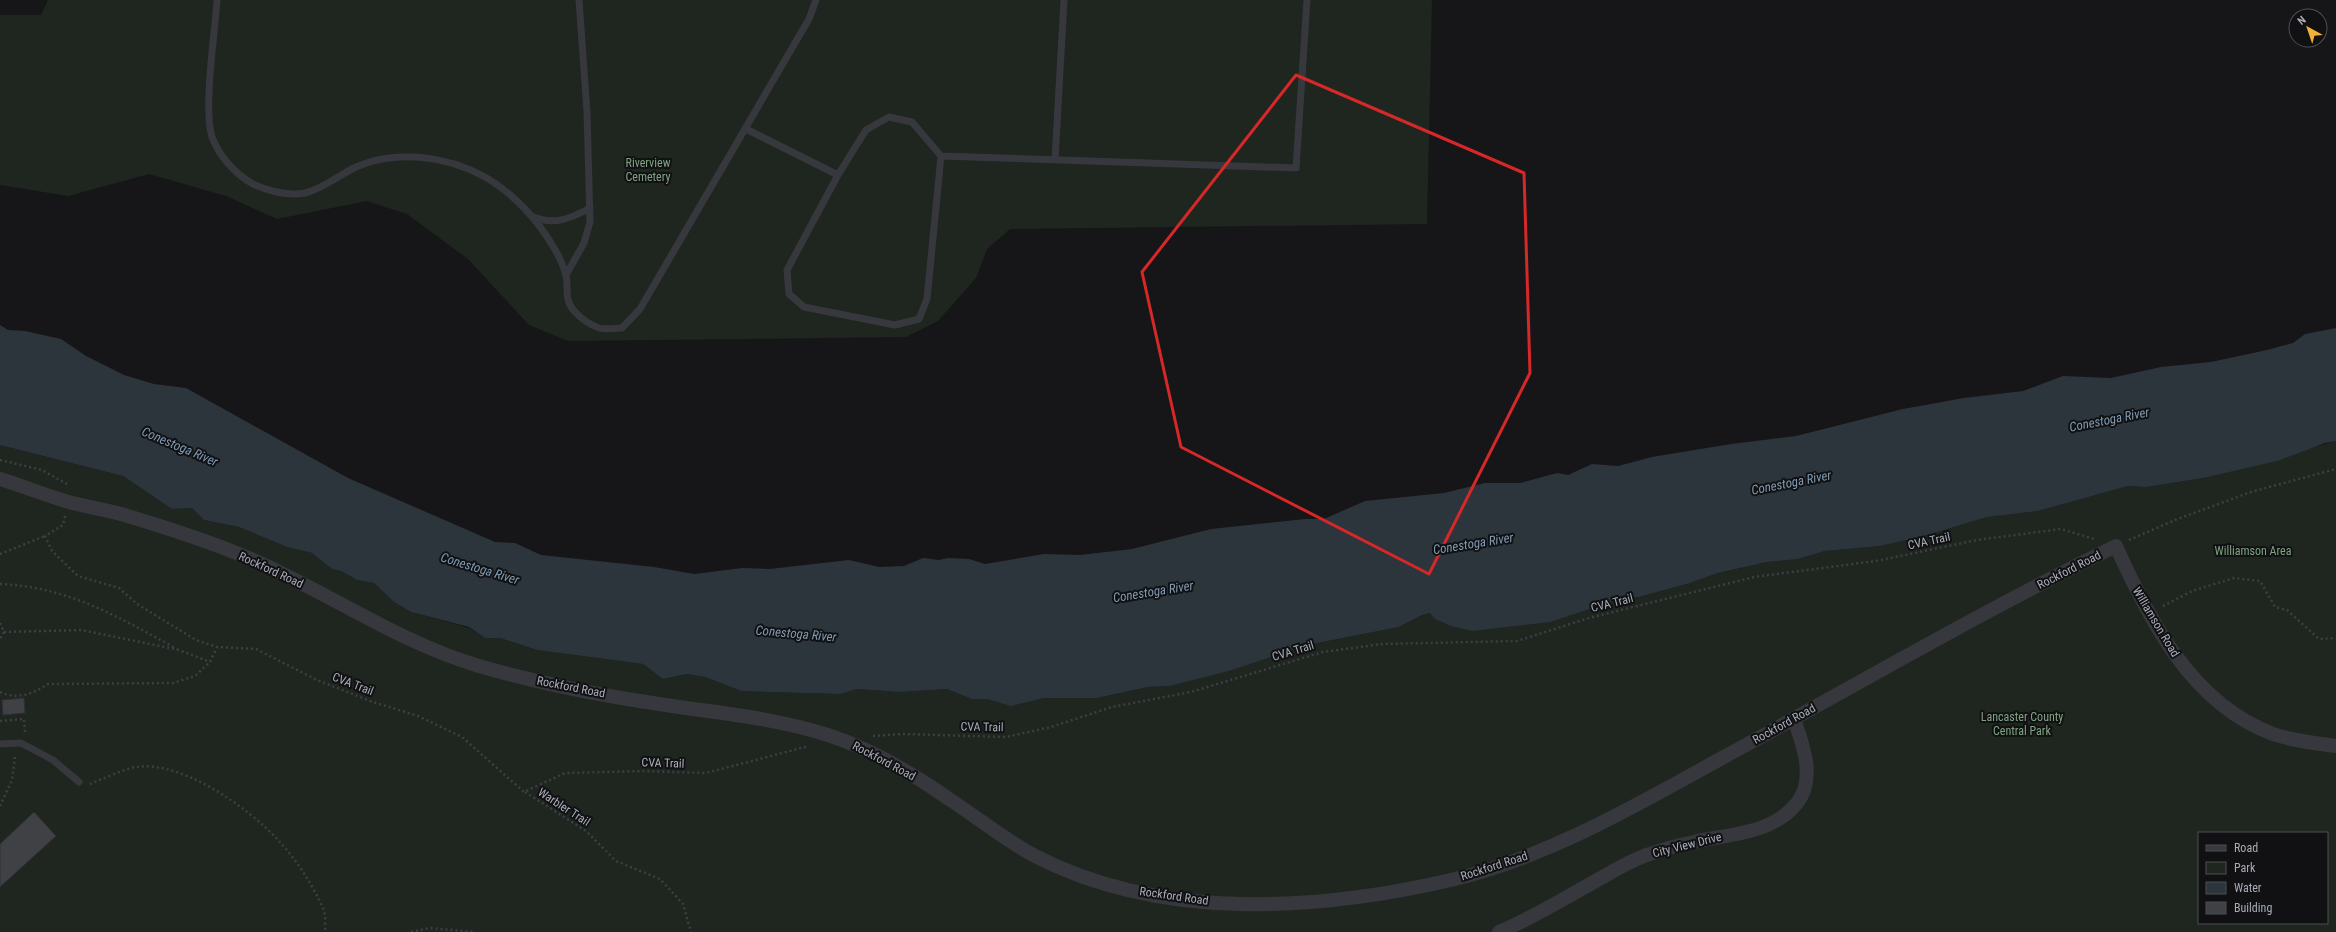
<svg xmlns="http://www.w3.org/2000/svg" width="2336" height="932" viewBox="0 0 2336 932" font-family="'Roboto Condensed',sans-serif">
<style>
.green{fill:#1e261f;fill-rule:evenodd}
.water{fill:#2c353c}
.building{fill:#404145;stroke:#303034}
.lines{fill:none;stroke-linecap:round;stroke-linejoin:round}
.path{stroke:#3d3f44;stroke-width:2.5;stroke-dasharray:2 3;stroke-linecap:butt}
.service{stroke:#37383d;stroke-width:7}
.minor{stroke:#37383d;stroke-width:14}
.marked{fill:none;stroke:#d62828;stroke-width:3;stroke-linejoin:round}
.labels{text-anchor:middle;stroke-width:4;stroke-linejoin:round;paint-order:stroke}
.park-label{font-size:12px;fill:#7fa381;stroke:#111113}
.street-label{font-size:12px;fill:#a8adb8;stroke:#111113}
.water-label{font-size:13px;font-style:italic;fill:#7f9bb3;stroke:#111113}
</style>
<rect width="100%" height="100%" fill="#161618"/>
<path class="green" d="M48 0H1432L1427 224 1010 229 987 249 976 278 938 321 906 337 568 341 529 325 468 259 407 214 367 201 277 219 226 196 149 174 68 196 0 185V15H41Z
M2336 441V932H0V445L123 476 172 509 192 508 204 520 239 527 287 547 312 553 332 569 341 571 357 580 374 583 394 602 411 612 469 628 485 638H500L537 650 643 664 663 679 687 674 705 677 741 691 840 694 857 689 899 692 947 689 972 699H987L1011 705 1044 698H1097L1148 687 1170 686 1229 671 1307 645 1399 627 1420 616 1431 613C1441 625 1457 627 1472 631L1626 597H1639L1690 583 1718 573 1767 562 1798 559 1825 551 1880 546 1924 536 1987 517 2038 511 2128 486 2146 487 2203 478ZM2199 833H2327V923H2199Z"/>
<path class="water" d="M0 325 8 330 25 331 61 339 86 356 124 375 154 384 186 388 348 478 495 542 515 543 541 555 654 567 694 574 742 568 770 569 849 560 879 567 904 566 923 558 939 560 948 558 969 559 985 564 1044 554 1080 555 1132 549 1211 529 1305 519H1324L1365 501 1444 493 1485 483H1520L1557 473 1568 475 1592 464 1618 466 1652 457 1731 444 1796 436 1903 409 1964 398 2023 391 2063 376 2111 378 2161 367 2211 362 2267 350 2293 343 2305 334 2336 328V441L2325 443 2277 461 2203 478 2146 487 2128 486 2038 511 1987 517 1924 536 1880 546 1825 551 1798 559 1767 562 1718 573 1690 583 1639 597H1626L1550 622 1472 631 1451 626 1435 619 1430 613 1420 616 1399 627 1307 645 1229 671 1170 686 1148 687 1097 698H1044L1011 706 987 699H972L947 689 899 692 857 689 840 694 741 691 705 677 687 674 663 679 643 664 537 650 500 638H485L469 627 411 612 394 602 374 583 357 580 341 571 332 569 312 553 287 547 239 527 204 520 192 508 172 509 123 476 0 445Z"/>
<path class="building" d="M24 698 25 713 3 715 2 700Z
M34 812 56 836 0 887V844Z"/>
<g class="lines">
<path class="path" d="M0 460 42 470 67 484
M65 516 63 525 45 536 52 551 78 576 119 588 137 604 196 640 217 647 256 649 317 680 370 701 418 716 462 737 524 792 565 773 644 771 706 773 809 746
M2129 540 2175 520 2251 492 2336 469
M0 554 45 536
M0 584C69 587 118 617 177 649
M2163 606 2192 591 2234 578 2260 581 2275 607 2287 610 2319 639 2336 638
M0 623 4 632 0 639
M4 632 81 630 179 650 210 662
M0 692C17 700 33 694 48 684L173 683 195 676 210 662 217 647
M0 721 24 719 25 732
M873 736 903 734 1006 737 1051 727 1112 707 1191 692 1323 652 1382 644 1517 641 1589 618 1754 577 1876 561 1977 540 2061 529 2094 539
M90 784C100 780 127 768 136 767 181 760 249 808 278 840 296 859 312 884 323 908 326 915 325 925 325 932
M525 792 586 831 616 861 660 879 683 904 691 932
M0 806 12 780 15 756
M411 932 430 928 474 932"/>
<path class="service" d="M217 0C215 33 203 108 212 137 219 156 235 174 253 184 267 191 288 196 305 193 323 189 339 175 356 167 396 149 447 156 485 177 513 193 538 220 554 248 559 256 564 267 566 276 568 284 566 292 568 299 570 312 588 324 599 328 605 330 615 328 622 328L640 309 809 19 816 0
M889 117 912 122 941 156 927 299 919 319 895 325 804 307 789 294 787 270 838 175 866 130Z
M746 129 838 175
M941 156 1296 168 1307 0
M1055 160 1064 0
M531 216C553 226 570 219 590 208
M566 275 584 243 590 222 587 112 579 0
M0 744 21 743 53 760 79 782"/>
<path class="minor" d="M0 479C22 486 43 494 65 501 83 506 102 509 121 514 165 527 209 541 251 559 328 592 398 642 479 666 538 683 598 695 659 704 716 713 772 717 828 735 871 749 912 773 949 799 978 818 1005 840 1035 856 1161 921 1317 911 1451 880 1548 857 1635 806 1722 758 1853 687 1982 611 2116 546 2149 620 2192 704 2273 734 2293 741 2315 743 2336 746
M1499 932C1535 917 1568 896 1601 878 1617 869 1633 859 1650 854 1664 849 1679 845 1694 842 1729 834 1773 834 1797 803 1816 779 1803 745 1794 719"/>
</g>
<path class="marked" d="M1296 75 1524 173 1530 373 1429 574 1181 447 1142 272Z"/>
<g class="labels">
<g class="park-label">
<text x="648" y="167">Riverview<tspan x="648" dy="14">Cemetery</tspan></text>
<text x="2253" y="555">Williamson Area</text>
<text x="2022" y="721">Lancaster County<tspan x="2022" dy="14">Central Park</tspan></text>
</g>
<g class="street-label">
<text transform="translate(1929 541) rotate(-12)" y="4">CVA Trail</text>
<text transform="translate(271 570) rotate(25)" y="4">Rockford Road</text>
<text transform="translate(2069 570) rotate(-27)" y="4">Rockford Road</text>
<text transform="translate(1612 603) rotate(-14)" y="4">CVA Trail</text>
<text transform="translate(2156 622) rotate(59)" y="4">Williamson Road</text>
<text transform="translate(1293 651) rotate(-17)" y="4">CVA Trail</text>
<text transform="translate(353 684) rotate(21)" y="4">CVA Trail</text>
<text transform="translate(571 687) rotate(11)" y="4">Rockford Road</text>
<text transform="translate(1784 724) rotate(-29)" y="4">Rockford Road</text>
<text transform="translate(982 727) rotate(1)" y="4">CVA Trail</text>
<text transform="translate(884 761) rotate(28)" y="4">Rockford Road</text>
<text transform="translate(663 763) rotate(2)" y="4">CVA Trail</text>
<text transform="translate(564 807) rotate(33)" y="4">Warbler Trail</text>
<text transform="translate(1687 845) rotate(-14)" y="4">City View Drive</text>
<text transform="translate(1494 866) rotate(-18)" y="4">Rockford Road</text>
<text transform="translate(1174 896) rotate(8)" y="4">Rockford Road</text>
</g>
<g class="water-label">
<text transform="translate(2109 419) rotate(-11)" y="5">Conestoga River</text>
<text transform="translate(180 446) rotate(23)" y="5">Conestoga River</text>
<text transform="translate(1791 482) rotate(-11)" y="5">Conestoga River</text>
<text transform="translate(1473 543) rotate(-9)" y="5">Conestoga River</text>
<text transform="translate(480 568) rotate(17)" y="5">Conestoga River</text>
<text transform="translate(1153 591) rotate(-9)" y="5">Conestoga River</text>
<text transform="translate(796 633) rotate(5)" y="5">Conestoga River</text>
</g>
</g>
<rect x="2198" y="832" width="130" height="92" fill="#111113" stroke="#4d4f55"/>
<rect x="2206" y="845" width="20" height="6" fill="#37383d" stroke="#4d4f55"/>
<text x="2234" y="852" font-size="12" fill="#a8adb8">Road</text>
<rect x="2206" y="862" width="20" height="12" fill="#1e261f" stroke="#4d4f55"/>
<text x="2234" y="872" font-size="12" fill="#a8adb8">Park</text>
<rect x="2206" y="882" width="20" height="12" fill="#2c353c" stroke="#4d4f55"/>
<text x="2234" y="892" font-size="12" fill="#a8adb8">Water</text>
<rect x="2206" y="902" width="20" height="12" fill="#404145" stroke="#4d4f55"/>
<text x="2234" y="912" font-size="12" fill="#a8adb8">Building</text>
<g transform="translate(2308 28) rotate(320)"><circle r="19" fill="#111113" stroke="#4d4f55"/>
<path d="M0-3L7 15L0 10L-7 15Z" fill="#f2b134"/>
<text y="-6" font-size="11" font-weight="bold" text-anchor="middle" fill="#a8adb8">N</text>
</g>
</svg>
